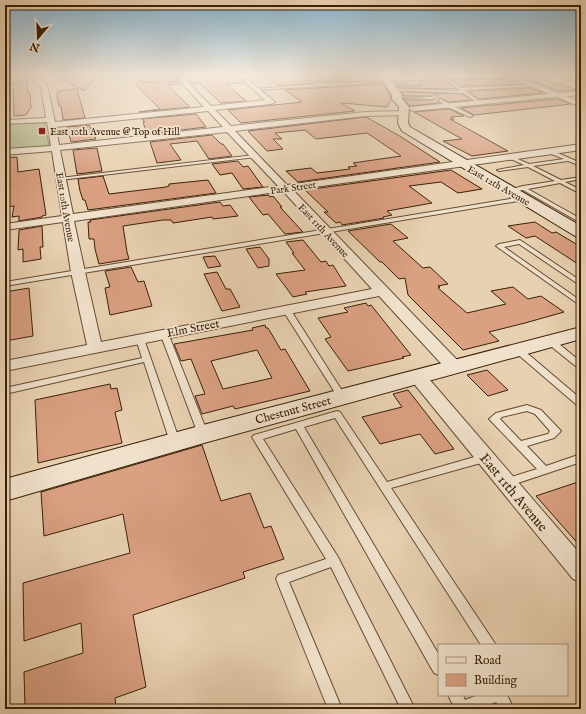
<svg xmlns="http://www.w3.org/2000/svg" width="586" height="714" viewBox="0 0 586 714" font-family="'IM FELL English',serif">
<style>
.green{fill:#b2bd8f;stroke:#766e4b}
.building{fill:#d9a082;stroke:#3b2007;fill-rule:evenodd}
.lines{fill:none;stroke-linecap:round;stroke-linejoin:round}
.lane-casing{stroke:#664c32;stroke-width:2}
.street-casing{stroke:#664c32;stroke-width:2}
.secondary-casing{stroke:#3b2007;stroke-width:2}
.lane{fill:#f0e1cc;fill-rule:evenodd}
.street{fill:#f0e1cc;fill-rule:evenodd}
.secondary{fill:#f0e1cc;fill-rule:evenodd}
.poi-dot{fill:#8f2418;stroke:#f0e1cc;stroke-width:1.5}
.labels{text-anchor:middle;stroke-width:3.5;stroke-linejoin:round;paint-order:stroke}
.far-poi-label{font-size:10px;fill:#3b2007;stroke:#f0e1cc;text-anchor:start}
.far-street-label{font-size:10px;fill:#3b2007;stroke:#f0e1cc}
.street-label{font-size:12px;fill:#3b2007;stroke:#f0e1cc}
.near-street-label{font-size:14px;fill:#3b2007;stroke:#f0e1cc}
</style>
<rect width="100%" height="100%" fill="#e8d1b1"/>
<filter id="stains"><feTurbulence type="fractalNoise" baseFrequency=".005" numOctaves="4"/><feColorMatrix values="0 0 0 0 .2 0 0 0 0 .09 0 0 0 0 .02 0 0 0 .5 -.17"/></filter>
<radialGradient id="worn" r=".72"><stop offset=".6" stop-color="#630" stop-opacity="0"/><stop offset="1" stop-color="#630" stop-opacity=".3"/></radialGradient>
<path class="green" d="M44 122 49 145 48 146 5 151V123Z"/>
<path class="building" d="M84 74H100L84 91 58 78H80Z
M144 74H180L179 78H143Z
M204 74H243V83L226 84 246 101 221 103 199 83 191 84 188 80V77L203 75Z
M295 74 303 81 310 80 313 83 279 86 264 75Z
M377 74 381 81 320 82 317 80H335L332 76Z
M525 78H537L578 90 558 91Z
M506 79 522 84 461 86 453 80Z
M27 80 28 93H30L31 107 26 115 14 116 13 84Z
M139 81 142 82H179L181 84 167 85 190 107 139 112 160 109 136 85Z
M421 81H446L457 89 398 88 397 86H421L422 84Z
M383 84 390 95 391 100 387 107 341 103 355 111 241 123 228 110 302 102 285 90Z
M531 88 543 93 479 99 468 91Z
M77 89 85 118 63 120 61 106H59L57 96 58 91Z
M402 92 463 94 471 100 449 102 440 98 438 100 439 103 410 106 404 100H433L438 95 436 94 432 96H404Z
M557 99 571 104 474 115 461 108Z
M449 109 464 116 451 117 454 119H450L508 151 472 156 443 141 462 139 414 112Z
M196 114 206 127 147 134 143 122H145L142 119Z
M366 117 398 135 440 162 298 182 286 171 311 168 317 173 350 169 348 167 357 166 353 163 401 156 367 133 316 139 305 130 275 133 282 139H273L283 149 267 151 248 131Z
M89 125 96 139 71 142 67 127Z
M212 135 221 144H223L232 156 209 159 197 141 170 144 181 160 157 163 150 142Z
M97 148 102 171 77 174 73 150Z
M17 157 18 172 39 169 46 215 42 216V217L19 221V216L12 217 14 206 7 207 10 183 5 184V158Z
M238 161 243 167 248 166 263 187 243 189 232 173 220 175 212 164Z
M451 170 482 189 458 193 441 182 409 186 432 203 387 211 392 215 383 217 384 218 342 225 340 222 336 223 324 212H328L305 190Z
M103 176 109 194 166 187 169 186V184L208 180 216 193 88 210 85 200H83L80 191 78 179Z
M269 195 270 197 273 196 282 207H280L303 232 285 234 268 214 263 215 249 197Z
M220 202 223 206 230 205 238 216 213 219 212 217 173 223 171 220H163L123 226 127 252 129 259 99 264 95 249 94 239H89L88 222H91L90 220Z
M535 222 552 233 556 232 581 247V266L535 236 526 238 508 226Z
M391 224 408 238 393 241 423 268 430 267 448 284 438 286 440 287 438 288 467 313 506 304 491 291 513 287 528 299 541 296 564 312 525 323 489 332 499 341 463 350 408 295 405 278 399 279 382 262H380L348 231Z
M42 226 43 247H40L41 259 23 262V249L18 250 19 230Z
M303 240 321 262 326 261 329 266 333 265 346 286 305 292 307 294 293 297 276 274 305 270 292 253H294L286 242Z
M260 247 269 259V266L258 268 246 249Z
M215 256 221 266 208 268 203 257Z
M131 267 138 282 144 281 152 306 110 315 105 288 110 287 105 271Z
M217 272 226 289H230L240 307 222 311 204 274Z
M29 288 33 336 5 341V292Z
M366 303 368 306 371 305 411 355 402 357 404 358 348 371 325 339 331 337 318 318 348 312 344 308Z
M265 325 266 328H268L281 350 285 349 310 391 235 409 233 406 202 414 195 396 205 394 191 359 181 361 174 344 253 330 252 328ZM257 350 272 378 223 389 211 361Z
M487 370 508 390 488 396 467 375Z
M110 384 111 389 117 388 122 410 115 412 122 443 38 463 35 400Z
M408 390 454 449 435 454 420 434 380 444 362 417 402 407 393 394Z
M202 445 221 501 250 493 264 528 271 526 284 559 243 572 245 578 133 615 146 687 115 698 116 709H25L24 672 83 653 81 623 24 641 23 583 130 553 123 514 44 536 41 492Z
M581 481V547L536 496Z"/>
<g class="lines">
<defs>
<path id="lane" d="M107 74H112L110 75Z
M140 74H143L141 78 143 79 185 80 142 81 137 78Z
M184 74H203L183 76Z
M304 74H306L320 84 390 82 257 90 255 89 317 84Z
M440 74H442L461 88 534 85 536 86 464 90 480 102 479 104 464 93 392 90 394 89 461 91Z
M416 77 421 84H388L418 82 414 78Z
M435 95 437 96 433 99 403 98 432 97Z
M440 99 473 116 470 117 448 107 439 101Z
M549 151H553L581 163V166L568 161 533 166 561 180 581 177V179L565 182 581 190V194L560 183 528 189 581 219V223L523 190 508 193 505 191 523 186 555 181 528 167 499 171 497 170 524 165 509 158V157L511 156 529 164 564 159 549 153Z
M254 155 256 156V157L60 180 58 179 60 178Z
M522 197 524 198V200L5 286V282Z
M520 240 581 281V286L519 244 504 247 581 301V306L496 246 499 244Z
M283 307H289L290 309 346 397 345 399H339L282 309Z
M161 331H167L168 333 208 434 206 436H200L198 434 160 333Z
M137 337H140L144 339 180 442 178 444H172L170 442 144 362 5 394V388L142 358 136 339Z
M547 339H553L581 362V369L578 368 547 343 546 341Z
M515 348H521L581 399V407L578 406 515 352 514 350Z
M527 405 541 410 561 431 554 438 527 446 546 466 581 454V462L506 487 502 486 501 483 502 480 537 469 489 419 496 413ZM527 411 535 414 550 431 548 434 521 441 500 419 502 417Z
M337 411 340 412 387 482 485 454 488 455 490 458 488 461 391 488 496 645H481L335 418 304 427 439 655V675L434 673 296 429 263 439 338 557 415 709H401L331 567 289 582 342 709H328L276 579 278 575 326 559 252 437 254 435Z
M448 695H463L465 700 478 695H507L514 709H500L496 702 479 709H453L454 707Z"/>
<path id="street" d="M25 74H31L47 85 55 122 204 107 180 81 181 74H187L186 81 211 106 265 100 245 82 244 81 247 79 275 102 271 104 215 110 231 126 365 112 403 111 407 113 403 115 365 116 235 131 287 185 581 144V150L293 190 460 363 462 367 460 371 454 372 448 371 379 296 5 371V361L87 345 71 272 63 222 5 230V224L62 216 52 151 5 155V149L51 146 47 122 5 124V120L46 118 41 86 29 78 5 84V80L26 75ZM208 111 223 127 59 145 56 127ZM227 132 278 186 73 214 60 150ZM283 191 372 289 101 342 85 272 74 221Z
M514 74H542L539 76 518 77 558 93 581 91V95L566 96 581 102V107L557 97 413 111 409 109 410 107 549 94 510 77 385 81 382 79 385 77Z
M417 371 423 372 581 555V582L573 579 411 380 409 376 411 372Z"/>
<path id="secondary" d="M378 74H386L402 95V99L409 107 408 123 410 127 581 226V238L575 236 402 131 398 123 399 107 392 99V95Z
M581 327V339L204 443 5 501V479L203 425Z"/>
</defs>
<use href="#lane" class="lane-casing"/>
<use href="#street" class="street-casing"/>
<use href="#secondary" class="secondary-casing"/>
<use href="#lane" class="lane"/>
<use href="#street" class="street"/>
<use href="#secondary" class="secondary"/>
</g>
<linearGradient id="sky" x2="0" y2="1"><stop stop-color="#87b5d0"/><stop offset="0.43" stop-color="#f5eadc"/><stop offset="1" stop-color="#f5eadc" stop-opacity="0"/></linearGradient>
<rect width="586" height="174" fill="url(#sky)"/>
<rect class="poi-dot" x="38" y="127" width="8" height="8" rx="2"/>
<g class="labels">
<g class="far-poi-label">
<text x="50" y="135">East 10th Avenue @ Top of Hill</text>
</g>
<g class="far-street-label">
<text transform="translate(499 185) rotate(30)" y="4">East 12th Avenue</text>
<text transform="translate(293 187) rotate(-8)" y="4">Park Street</text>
<text transform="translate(66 207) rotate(80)" y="4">East 10th Avenue</text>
<text transform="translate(324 230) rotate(47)" y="4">East 11th Avenue</text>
</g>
<g class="street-label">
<text transform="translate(193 328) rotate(-11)" y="4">Elm Street</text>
<text transform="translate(293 410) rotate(-15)" y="4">Chestnut Street</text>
</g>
<g class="near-street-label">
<text transform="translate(514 492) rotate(50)" y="5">East 11th Avenue</text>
</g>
</g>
<rect width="586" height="714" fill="none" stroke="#e8d1b1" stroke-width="20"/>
<rect x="6" y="6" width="574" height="702" fill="none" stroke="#3b2007" stroke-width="2"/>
<rect x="10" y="10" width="566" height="694" fill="none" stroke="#3b2007"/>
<rect x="438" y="644" width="130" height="52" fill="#f0e1cc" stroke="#a8947d"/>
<rect x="446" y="657" width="20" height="6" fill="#f0e1cc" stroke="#a8947d"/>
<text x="474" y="664" font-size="12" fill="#3b2007">Road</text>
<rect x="446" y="674" width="20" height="12" fill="#d9a082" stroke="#a8947d"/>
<text x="474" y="684" font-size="12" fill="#3b2007">Building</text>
<g transform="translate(38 38) rotate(199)" stroke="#f0e1cc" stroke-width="3" paint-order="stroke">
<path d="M0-3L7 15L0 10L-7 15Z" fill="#3b2007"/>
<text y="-6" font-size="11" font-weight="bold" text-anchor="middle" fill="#3b2007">N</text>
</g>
<rect width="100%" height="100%" filter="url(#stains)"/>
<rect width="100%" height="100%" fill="url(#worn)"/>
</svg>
